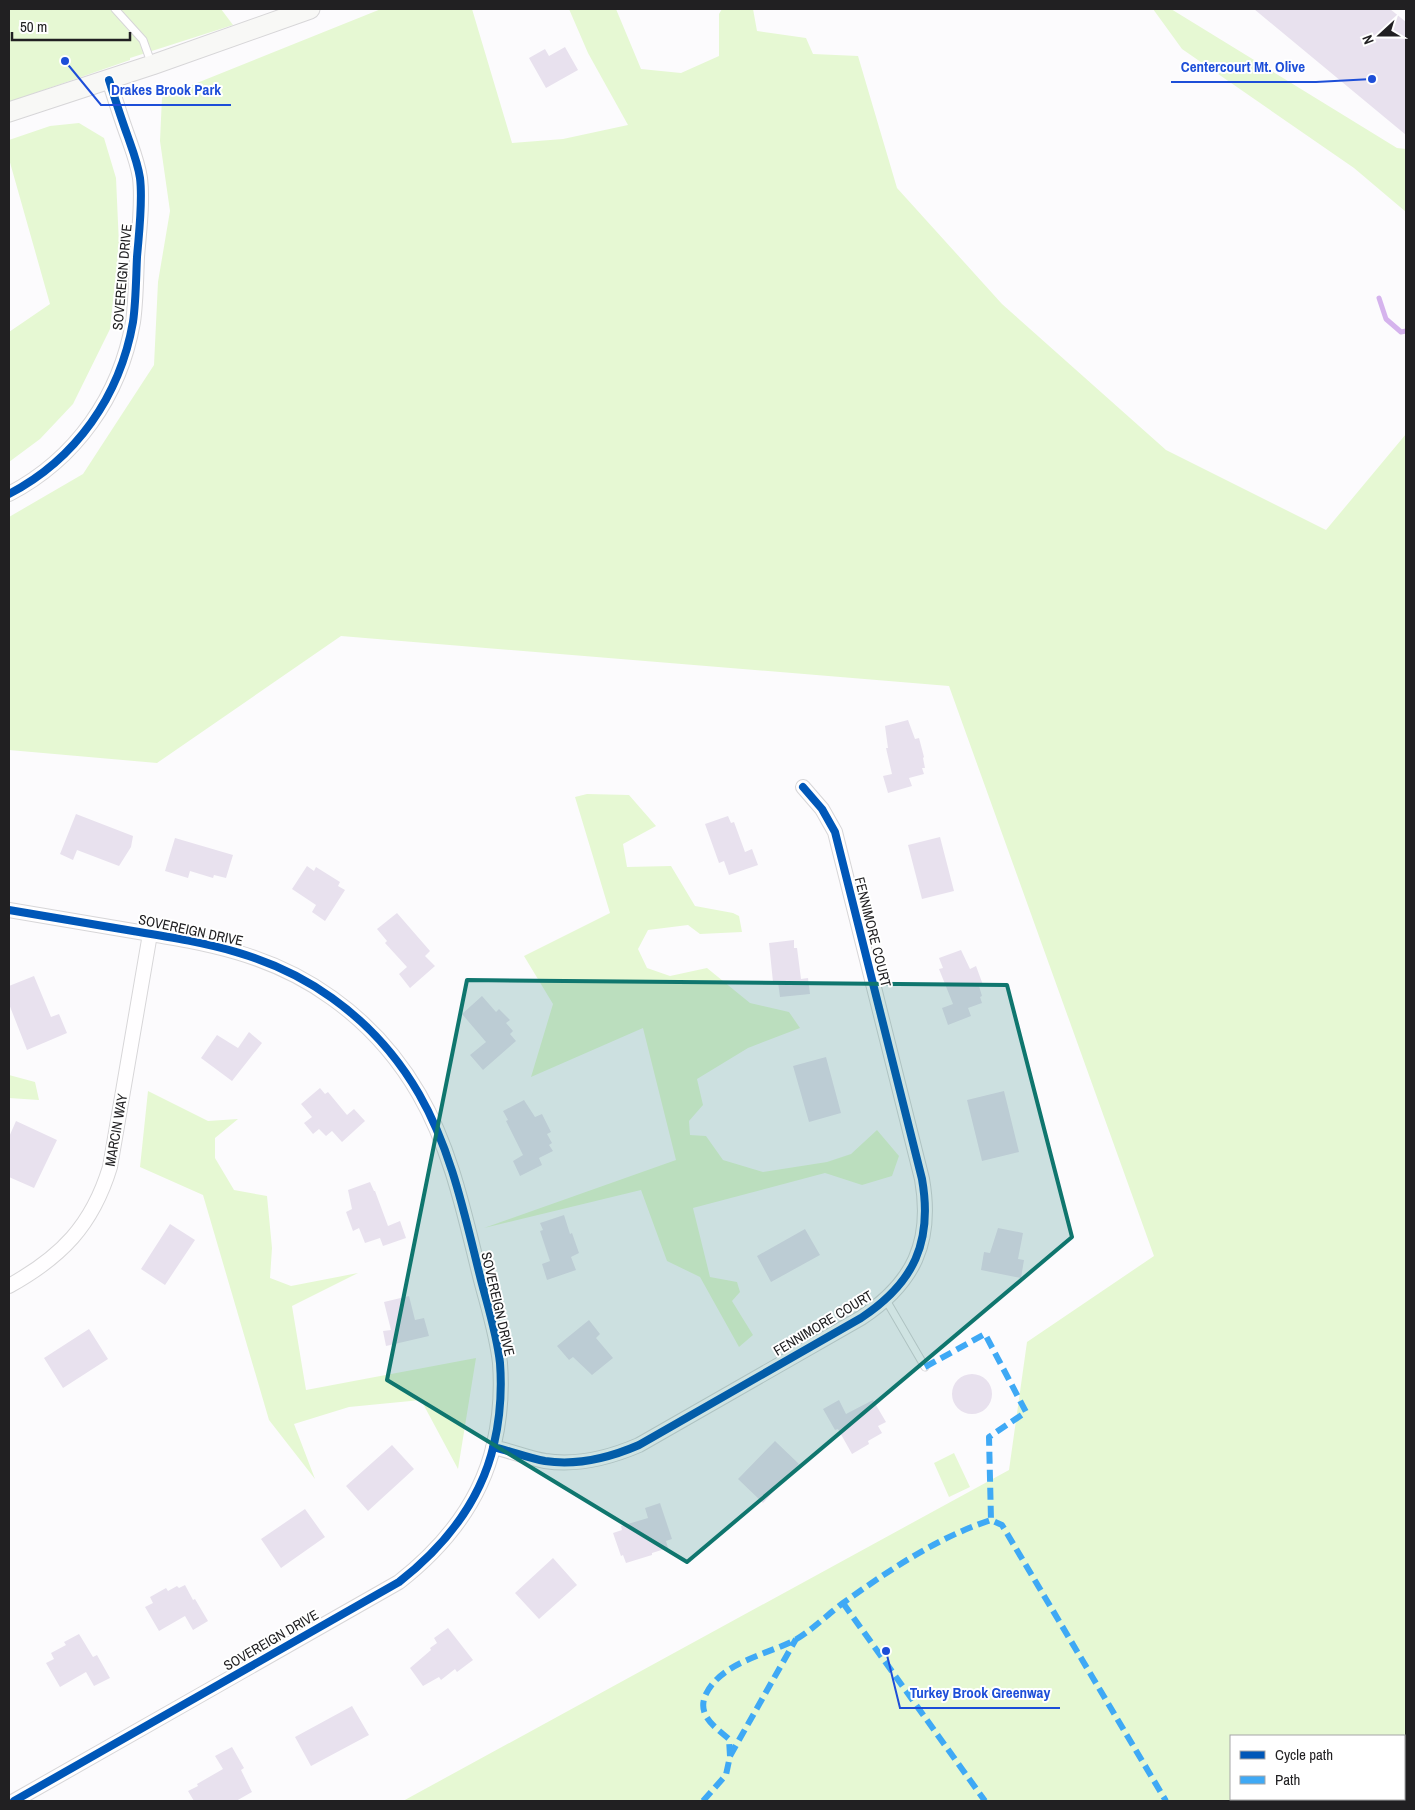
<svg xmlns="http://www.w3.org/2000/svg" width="1415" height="1810" viewBox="0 0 1415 1810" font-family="'Archivo Narrow',sans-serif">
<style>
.green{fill:#e6f8d3;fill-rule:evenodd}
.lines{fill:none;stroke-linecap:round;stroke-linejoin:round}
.stream{stroke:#d5b3ed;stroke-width:5}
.building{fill:#e8e1ee}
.lane-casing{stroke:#d7d6d8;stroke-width:9}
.street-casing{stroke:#d7d6d8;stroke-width:16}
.secondary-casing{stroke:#d7d6d8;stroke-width:21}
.lane{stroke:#fffeff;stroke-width:7}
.street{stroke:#fffeff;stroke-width:14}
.secondary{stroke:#f8f8f6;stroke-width:19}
.quiet{stroke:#3fa9f5;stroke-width:6;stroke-dasharray:12 6;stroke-linecap:butt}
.cycleway-casing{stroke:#fff;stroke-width:11}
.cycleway{stroke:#0057b8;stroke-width:8}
.marked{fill:#0f766e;fill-opacity:0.2;stroke:#0f766e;stroke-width:4;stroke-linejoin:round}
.labels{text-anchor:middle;stroke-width:4;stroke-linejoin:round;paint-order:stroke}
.street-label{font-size:14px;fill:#212022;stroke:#fff}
.leader{fill:none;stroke:#1d4ed8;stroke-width:2}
.callout-dot{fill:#1d4ed8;stroke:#fff;stroke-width:2}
.callout-label{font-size:15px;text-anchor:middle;font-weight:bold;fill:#1d4ed8;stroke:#fff;stroke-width:4;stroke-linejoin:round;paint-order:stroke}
</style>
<rect width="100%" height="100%" fill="#fcfbfd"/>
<path class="green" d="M9 9H221L233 25 130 58V60L9 102Z
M381 9H472L512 143 563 139 628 125 588 53 569 9H616L641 69 681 73 719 56V14L722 9H753L757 31 806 38 813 54 858 56 897 188 1002 304 1166 450 1326 530 1406 434V1801H403L1009 1470 1027 1342 1154 1256 949 686 341 636 157 763 9 750V517L83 474 154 365 158 282 170 211 160 141 162 97ZM1231 1736H1404V1799H1231Z
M1153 9H1171L1397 148 1406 149V212L1354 168 1182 49Z
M79 123 104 138 116 178 119 245 110 329 73 404 40 439 9 462V332L50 304 9 159V140L50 126Z
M587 794 629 795 656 826 623 844 627 867 671 866 695 906 733 913 739 916 742 932 700 934 688 925 648 930 638 949 647 968 670 976 707 968 750 1003 789 1012 800 1028 748 1048 697 1079 703 1105 689 1121 690 1135 706 1136 723 1160 763 1172 827 1162 851 1154 877 1130 899 1156 892 1176 862 1185 825 1173 693 1208 710 1277 737 1282 740 1292 732 1301 753 1335 739 1347 700 1277 667 1261 641 1190 484 1228 676 1160 643 1028 531 1077 553 1004 524 956 610 913 575 797Z
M9 1075 35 1082 39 1100 9 1098Z
M148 1091 208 1121 238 1119 215 1138V1158L234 1190 267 1196 272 1248 270 1278 291 1286 358 1273 292 1306 306 1390 476 1358 458 1469 421 1400 349 1407 294 1424 315 1479 269 1420 203 1195 140 1167Z
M954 1453 970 1487 949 1497 934 1463Z"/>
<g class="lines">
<path class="stream" d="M1379 298 1386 319 1401 332 1406 331"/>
</g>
<path class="building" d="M1254 9H1390L1406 22V135Z
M565 47 578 70 546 88 529 58 545 49 549 56Z
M908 720 915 739 919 738 924 757 923 758 925 768H922L924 774 909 778 912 786 888 793 883 776 892 774 886 748H888L885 726Z
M76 814 133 836 131 847 119 866 77 850 73 860 60 854Z
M728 816 731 823 734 822 745 852 752 849 758 865 729 875 724 861 719 863 705 824Z
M940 837 954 891 922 899 908 845Z
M175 838 233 855 226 878 214 875 213 878 190 871 188 878 165 871Z
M307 866 314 871 316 867 340 882 338 886 345 890 325 921 312 912 316 905 292 889Z
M397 913 430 951 425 956 435 966 410 988 399 974 407 967 385 943 387 941 377 929Z
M794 940V948H797L801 979 808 978 810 994 780 997 778 982H773L769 943Z
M961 950 970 969 976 966 983 985 979 986 982 996 980 997 982 1003 968 1008 971 1016 948 1025 942 1008 953 1004 939 969 943 968 939 958Z
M34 976 51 1017 59 1014 67 1033 27 1050 9 1004V986Z
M482 996 496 1012 499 1009 510 1020 506 1023 513 1031 510 1034 516 1041 483 1070 470 1055 486 1042 462 1014Z
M249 1032 262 1043 232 1081 201 1058 217 1035 238 1048Z
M826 1057 841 1113 809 1122 793 1066Z
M320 1088 325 1094 328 1092 347 1115 354 1109 365 1121 342 1142 332 1131 326 1136 319 1129 313 1134 304 1123 312 1117 301 1104Z
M1004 1091 1019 1152 982 1161 967 1100Z
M524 1100 535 1117 542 1114 551 1132 547 1134 552 1143 549 1145 553 1151 539 1158 542 1165 520 1176 513 1161 523 1155 506 1121 508 1120 503 1111Z
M16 1121 57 1140 34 1188 9 1177V1137Z
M370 1182 374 1191H375L388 1226 400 1221 406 1238 383 1246 380 1238 365 1243 359 1228 353 1231 346 1212 352 1209 348 1190Z
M564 1215 570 1234 572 1233 579 1253 571 1257 576 1270 547 1280 542 1264 550 1261 540 1231 543 1230 540 1223Z
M170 1224 195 1240 165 1285 141 1269Z
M998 1228 1023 1233 1018 1259 1024 1260 1021 1278 981 1270 984 1252 990 1253Z
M805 1229 820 1255 771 1282 757 1256Z
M409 1296 415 1320 424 1318 429 1336 386 1346 383 1331 391 1330 384 1302Z
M589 1320 600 1334 596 1338 613 1358 592 1375 573 1357 569 1360 557 1346Z
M89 1329 108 1359 63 1388 44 1358Z
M952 1394a20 20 0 1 1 40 0a20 20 0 1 1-40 0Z
M839 1400 846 1414 873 1400 886 1422 878 1426 882 1433 868 1441 869 1444 852 1454 838 1429 835 1430 823 1409Z
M775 1441 799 1464 763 1503 738 1479Z
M392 1445 414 1469 368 1511 346 1486Z
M660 1503 672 1539 666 1541 668 1548 652 1553V1555L626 1563 623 1555 621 1556 613 1533 622 1530 621 1526 648 1518 645 1508Z
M305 1509 325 1537 281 1568 261 1539Z
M553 1558 577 1585 539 1619 515 1593Z
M185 1585 193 1600 195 1599 208 1621 193 1630 185 1616 159 1631 145 1607 153 1603 150 1597 166 1588 168 1591 177 1586 179 1588Z
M448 1628 473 1660 457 1672 455 1669 441 1680 439 1677 423 1686 410 1668 431 1650 430 1648 437 1643 434 1638Z
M79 1634 93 1657 97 1655 110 1678 94 1686 86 1672 60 1687 46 1663 54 1659 51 1653 66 1645 64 1642Z
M352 1706 369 1735 311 1766 295 1737Z
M232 1747 244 1768 241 1770 252 1792 236 1801H194L188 1791 198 1786 197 1784 223 1769 215 1756Z"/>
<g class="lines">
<defs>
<path id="lane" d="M115 9 143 40 152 65
M886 1300 925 1367"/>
<path id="street" d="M9 494C76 459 120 396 133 322 136 301 136 278 137 257 139 232 143 202 140 178 138 164 133 151 128 137 121 118 115 99 109 80
M9 910C50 917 92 924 133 931 206 943 270 953 332 998 367 1023 397 1056 419 1094 452 1151 465 1217 481 1280 488 1307 497 1335 500 1363 502 1390 500 1418 494 1444 481 1501 445 1546 399 1582L14 1801
M9 1286C61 1257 92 1226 110 1167L150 934
M493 1447C511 1451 528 1458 545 1461 578 1466 609 1458 639 1445L861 1318C914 1283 933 1242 922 1179L835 832 822 809 803 787"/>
<path id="secondary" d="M9 112 152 65 310 9"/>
</defs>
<use href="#lane" class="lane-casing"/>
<use href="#street" class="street-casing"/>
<use href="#secondary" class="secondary-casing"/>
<use href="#lane" class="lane"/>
<use href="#street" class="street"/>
<use href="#secondary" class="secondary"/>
<path class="quiet" d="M925 1367 985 1334 1026 1412 989 1437 991 1520
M843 1603 985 1801
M730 1756 796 1639
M1404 1788 1406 1786
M703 1801 726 1775 730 1756 729 1739C715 1727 696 1715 706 1694 722 1662 766 1655 795 1640 812 1630 827 1615 843 1603 888 1571 938 1537 991 1520L1002 1525 1166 1801
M1382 1801 1387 1799"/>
<defs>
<path id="cycleway" d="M9 494C76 459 120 396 133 322 136 301 136 278 137 257 139 232 143 202 140 178 138 164 133 151 128 137 121 118 115 99 109 80
M9 910C50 917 92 924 133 931 206 943 270 953 332 998 367 1023 397 1056 419 1094 452 1151 465 1217 481 1280 488 1307 497 1335 500 1363 502 1390 500 1418 494 1444 481 1501 445 1546 399 1582L14 1801
M493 1447C511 1451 528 1458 545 1461 578 1466 609 1458 639 1445L861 1318C914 1283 933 1242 922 1179L835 832 822 809 803 787"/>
</defs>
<use href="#cycleway" class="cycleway-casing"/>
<use href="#cycleway" class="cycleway"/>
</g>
<path class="marked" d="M467 980 1007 985 1072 1237 687 1562 387 1380Z"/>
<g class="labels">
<g class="street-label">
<text transform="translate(122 277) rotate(-85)" y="5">SOVEREIGN DRIVE</text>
<text transform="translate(191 930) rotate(12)" y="5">SOVEREIGN DRIVE</text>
<text transform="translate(873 932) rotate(76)" y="5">FENNIMORE COURT</text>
<text transform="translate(116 1130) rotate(-80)" y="5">MARCIN WAY</text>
<text transform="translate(498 1304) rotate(77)" y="5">SOVEREIGN DRIVE</text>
<text transform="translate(823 1323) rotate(-31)" y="5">FENNIMORE COURT</text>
<text transform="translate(271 1640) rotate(-30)" y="5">SOVEREIGN DRIVE</text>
</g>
</g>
<path class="leader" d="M1372 79L1316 82H1171M65 61L101 105H231M886 1651L900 1708H1060"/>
<g class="callout-dot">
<circle cx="1372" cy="79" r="5"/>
<circle cx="65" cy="61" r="5"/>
<circle cx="886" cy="1651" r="5"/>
</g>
<g class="callout-label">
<text x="1243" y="72">Centercourt Mt. Olive</text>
<text x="166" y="95">Drakes Brook Park</text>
<text x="980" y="1698">Turkey Brook Greenway</text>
</g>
<rect width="1415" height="1810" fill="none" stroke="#212022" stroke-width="20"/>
<rect x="1230" y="1735" width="175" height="65" fill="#ffffff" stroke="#a6a6a7"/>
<rect x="1240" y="1751" width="25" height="8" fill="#0057b8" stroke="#a6a6a7"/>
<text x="1275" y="1760" font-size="15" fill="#212022">Cycle path</text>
<rect x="1240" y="1776" width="25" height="8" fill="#3fa9f5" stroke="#a6a6a7"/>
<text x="1275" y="1785" font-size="15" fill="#212022">Path</text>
<g transform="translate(1380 35) rotate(249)" stroke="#ffffff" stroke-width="4" paint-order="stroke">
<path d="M0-4L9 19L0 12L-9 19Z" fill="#212022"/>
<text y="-8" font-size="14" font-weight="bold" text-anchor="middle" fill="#212022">N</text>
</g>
<path d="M12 32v8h118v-8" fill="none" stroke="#212022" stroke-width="2.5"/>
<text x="20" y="32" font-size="15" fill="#212022" stroke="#ffffff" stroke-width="4" paint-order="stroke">50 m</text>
</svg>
